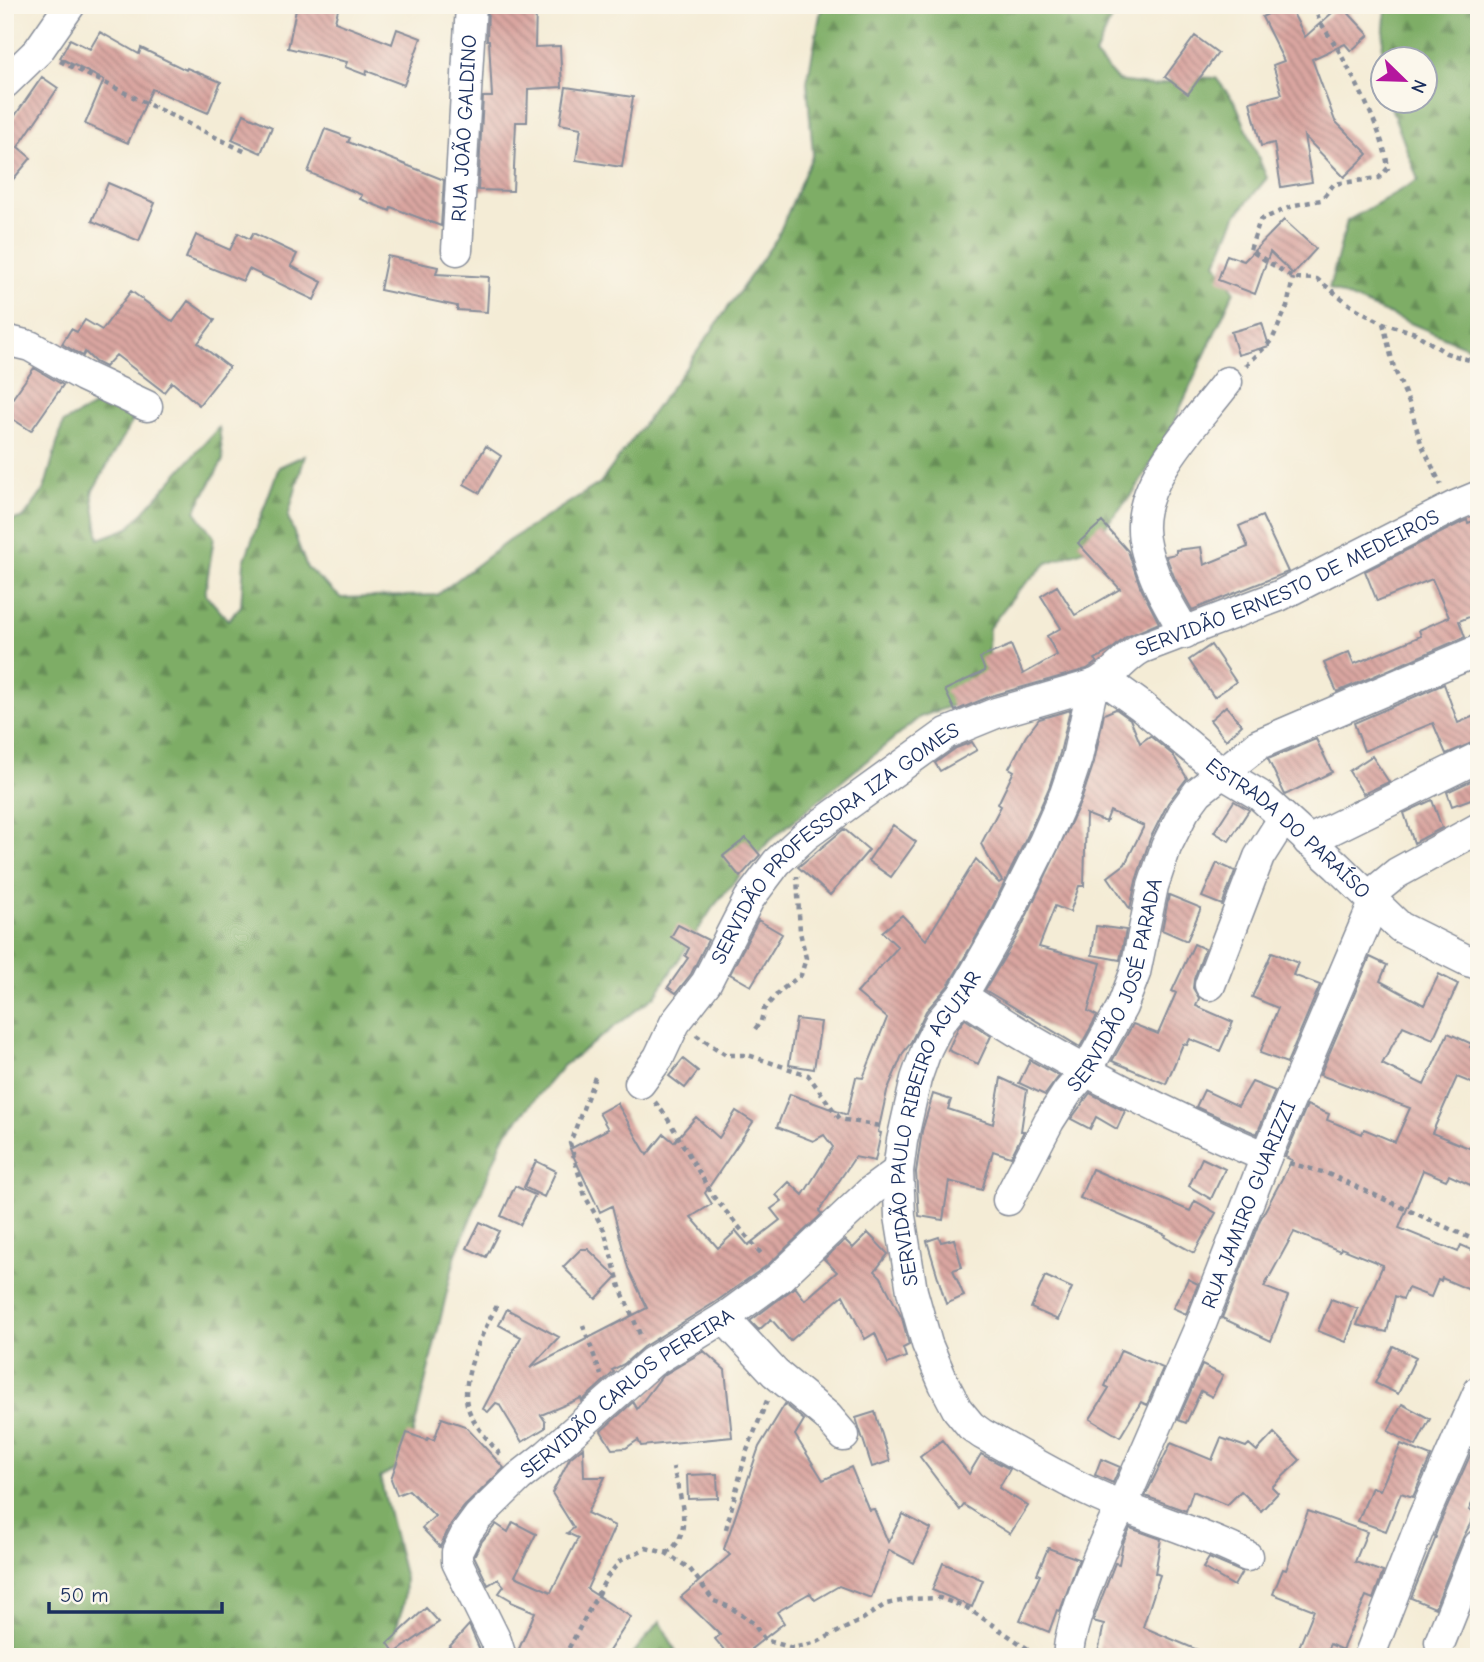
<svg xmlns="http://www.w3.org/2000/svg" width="1484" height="1662" viewBox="0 0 1484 1662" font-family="'Comic Neue',sans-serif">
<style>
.forest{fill:url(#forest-firs);stroke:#4c6e62;stroke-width:2}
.building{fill:url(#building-back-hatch)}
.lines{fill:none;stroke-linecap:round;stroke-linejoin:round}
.minor-casing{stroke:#888e9a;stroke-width:33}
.path{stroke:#888e9a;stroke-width:4.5;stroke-dasharray:5 5;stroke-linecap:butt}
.minor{stroke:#fff;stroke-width:30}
.labels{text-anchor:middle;stroke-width:7;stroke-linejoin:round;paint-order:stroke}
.street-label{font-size:21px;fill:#1b2f5e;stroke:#fbf7ec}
</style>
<defs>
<pattern id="forest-firs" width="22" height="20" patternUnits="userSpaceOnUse" patternTransform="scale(1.75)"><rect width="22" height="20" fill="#7ead66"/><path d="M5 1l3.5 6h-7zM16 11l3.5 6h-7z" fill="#668d57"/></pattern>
<pattern id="building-back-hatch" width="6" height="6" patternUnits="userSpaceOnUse" patternTransform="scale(1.75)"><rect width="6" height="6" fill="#daa6a0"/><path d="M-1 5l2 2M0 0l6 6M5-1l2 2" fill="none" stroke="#b08886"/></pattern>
</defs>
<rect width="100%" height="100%" fill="#fbf7ec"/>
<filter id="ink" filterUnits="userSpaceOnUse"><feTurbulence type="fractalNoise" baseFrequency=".0143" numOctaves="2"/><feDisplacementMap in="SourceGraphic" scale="14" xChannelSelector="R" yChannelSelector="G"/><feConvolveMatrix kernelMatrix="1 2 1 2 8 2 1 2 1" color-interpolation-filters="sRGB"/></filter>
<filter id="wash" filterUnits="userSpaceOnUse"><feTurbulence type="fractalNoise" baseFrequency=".00686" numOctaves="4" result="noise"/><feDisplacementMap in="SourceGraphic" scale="28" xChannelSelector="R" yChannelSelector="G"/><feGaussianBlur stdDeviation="1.57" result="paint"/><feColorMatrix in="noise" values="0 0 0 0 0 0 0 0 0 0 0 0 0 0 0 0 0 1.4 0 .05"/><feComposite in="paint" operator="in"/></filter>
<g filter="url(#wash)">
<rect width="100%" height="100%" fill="#f4ecd6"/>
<path class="forest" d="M822 5H1126L1115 10 1095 55 1118 81 1155 86 1185 77 1216 78 1236 104 1267 178 1237 214 1216 263 1234 291 1168 435 1134 492 1086 549 1047 563 1017 592 989 628 986 694 920 717 769 841 713 907 655 996 563 1066 504 1136 456 1254 406 1463 380 1477 405 1579 404 1603 387 1657H5V522L24 517 44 490 63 423 101 402 136 415 92 492 99 539 129 528 219 427 223 460 195 511 214 537 205 594 228 620 241 606 244 562 279 467 305 455 288 517 307 568 341 598 437 595 508 541 600 483 687 366 777 238 813 154 807 82Z
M1386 5H1479V352L1329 289 1347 221 1418 180 1389 102H1424V60H1382V84L1380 76Z
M660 1621 679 1657H630Z"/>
<g id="blocks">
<path class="building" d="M297 5H339L335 22 392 44 397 29 421 38 404 85 367 71 366 75 345 67 347 62 288 48Z
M1285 5H1289L1305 37 1341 5 1369 35 1351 51 1345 44 1312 59 1335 121 1368 154 1344 177 1304 136 1312 182 1281 187 1274 143 1261 146 1250 102 1282 94 1273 65 1284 61 1262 17Z
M488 6 536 7 535 47 560 46 562 87 528 89 527 122H516L513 191 478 190 483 97H492L489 40H487Z
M100 32 139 54 141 48 186 70 187 68 221 82 208 113 152 89 128 143 85 124 104 80 60 58 70 39 90 49Z
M1195 36 1218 53 1188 94 1165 77Z
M42 77 58 88 18 147 31 158 5 189V130Z
M566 87 633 97 622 167 576 160 581 128 560 124Z
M244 114 272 127 261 153 232 140Z
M325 129 350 138 348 142 444 180 441 226 391 207 390 211 360 199 362 195 308 172Z
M108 183 155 203 139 241 92 221Z
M1284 220 1316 249 1293 274 1270 252 1255 294 1218 280 1227 255 1244 261Z
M238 233 250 239 253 233 297 254 291 266 322 282 314 300 249 269 243 281 186 258 196 235 230 250Z
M387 256 438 267 436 274 489 277 487 312 457 310V306L380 290Z
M131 291 173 322 188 301 215 320 198 343 229 367 199 405 172 382 164 392 116 355 105 367 95 362 85 352 83 356 62 344 71 329 77 332 85 320 102 330Z
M1262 323 1269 346 1238 355 1231 332Z
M34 368 63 385 31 431 5 414V409Z
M486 446 501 456 480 493 464 484Z
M1262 516 1288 572 1192 610 1175 579 1166 556 1176 554V550L1201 547 1204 565 1248 547 1239 526Z
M1479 519V613L1459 621 1465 637 1337 692 1324 663 1349 652 1354 664 1421 636 1419 630 1449 617 1432 579 1377 601 1365 571 1462 522 1467 520 1468 523Z
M1102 522 1128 551 1140 586 1159 623 1126 637 1110 651 1095 659 1097 662 1087 669 991 696 955 711 945 690 985 671 980 658 1011 645 1023 674 1057 655 1047 636 1061 628 1041 596 1057 586 1075 615 1120 589 1078 543Z
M1211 645 1236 682 1214 697 1189 660Z
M1444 684 1458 723 1479 714V740L1446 754 1433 723 1364 751 1354 723Z
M1226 706 1242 725 1226 740 1210 720Z
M1116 709 1130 719 1140 743 1150 736 1173 755 1187 778 1168 803 1150 839 1136 881 1130 909 1108 877 1125 864 1144 826 1110 811 1106 822 1086 814 1084 886H1079L1070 912 1055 906 1039 947 1101 963 1088 1011 1097 1016 1080 1047 985 990 1017 936 1081 801 1094 762 1104 714Z
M1070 710 1060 753 1049 788 1028 835 986 920 948 986 926 1011 910 1044 903 1053 887 1091 878 1132 881 1133 875 1161 855 1157 819 1211 822 1214 769 1264 714 1303 643 1347 624 1364 612 1370 614 1372 582 1401 581 1398 541 1415 545 1421V1428L522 1442 499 1404 496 1403 488 1412 483 1409 521 1337 499 1325 507 1309 559 1337 530 1368 647 1308 628 1268 612 1206 600 1212 570 1149 608 1129 599 1113 617 1103 647 1155 664 1134 674 1142 696 1117 719 1138 736 1111 753 1122 705 1193 712 1204 691 1217 718 1248 736 1231 748 1245 780 1220 771 1209 782 1201 776 1195 789 1182 803 1195 833 1147 824 1135 813 1141 777 1127 790 1094 847 1115 856 1077 863 1078 887 1018 857 993 898 947 882 932 902 915 926 940 976 859 999 883 1002 881 981 844 1001 806 998 804 1014 771 1009 768 1026 736 1039 719Z
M1316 739 1332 772 1285 795 1268 759Z
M972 742 977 750 940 771 935 763 956 748Z
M1372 756 1389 782 1363 794 1349 771Z
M1479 777V796L1452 806 1447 792Z
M1432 800 1442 828 1414 843 1404 813Z
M1234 801 1249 810 1229 841 1214 832Z
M893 825 916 842 891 877 868 861Z
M844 829 869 850 830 895 798 867Z
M746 838 760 855 740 877 723 856Z
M1217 863 1235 871 1222 905 1202 897Z
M1169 895 1201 908 1187 941 1162 930Z
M758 920 782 934 751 986 730 974Z
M678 925 708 940 691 974 676 993 668 987 688 958 685 956 689 948 671 937Z
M1096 926 1126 930 1120 960 1092 955Z
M1194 944 1205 949 1194 979 1193 988 1199 998 1196 1006 1233 1022 1220 1051 1190 1039 1187 1045 1183 1044 1166 1084 1112 1061 1133 1024 1158 1034 1176 993 1172 991Z
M1272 952 1298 963 1293 975 1320 985 1287 1063 1260 1053 1278 1008 1252 997Z
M1370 957 1387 965 1380 981 1424 1005 1439 974 1458 984 1433 1039 1403 1026 1382 1064 1424 1085 1448 1033 1472 1044 1470 1047 1479 1051V1086L1457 1077 1432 1133 1479 1152V1189L1449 1175 1446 1180 1423 1170 1399 1228 1458 1252 1461 1245 1479 1253V1294L1442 1278 1441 1281 1438 1280 1431 1297 1408 1288 1403 1299 1395 1296 1387 1332 1357 1325 1383 1265 1341 1248 1340 1251 1294 1232 1264 1287 1288 1296 1271 1341 1222 1318 1260 1220 1292 1160 1285 1157 1307 1105 1329 1114 1327 1120 1362 1134 1364 1129 1395 1142 1410 1108 1320 1075Z
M796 1019 821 1022 814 1069 789 1065Z
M965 1019 991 1036 978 1064 948 1050 958 1028Z
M683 1059 698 1071 685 1088 669 1076Z
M1030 1060 1059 1076 1045 1095 1019 1083Z
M1001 1078 1027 1090 1021 1131H1024L1011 1157 993 1151 982 1190 949 1181 943 1220 919 1216 916 1172 922 1131 933 1094 951 1100 948 1109 993 1124Z
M1252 1082 1275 1091 1257 1134 1196 1107 1204 1090 1238 1106Z
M1090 1093 1125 1111 1117 1129 1096 1117 1090 1129 1071 1119Z
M1202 1158 1225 1169 1211 1199 1189 1186Z
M536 1161 556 1171 544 1197 524 1187Z
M1092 1169 1190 1211 1195 1201 1216 1213 1194 1253 1165 1237 1166 1235 1080 1198Z
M515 1186 535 1195 520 1225 501 1216Z
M480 1222 499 1231 486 1257 467 1248Z
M868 1233 888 1254 875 1271 881 1277 902 1318 909 1345 903 1348 906 1357 888 1364 875 1333 865 1339 843 1295 790 1341 771 1319 759 1330 750 1321 795 1287 805 1300 837 1272 824 1259 845 1240 853 1248Z
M939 1237 941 1242 954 1239 962 1267 953 1270 964 1296 946 1304 927 1241Z
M581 1249H588L617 1277 596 1299 563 1267Z
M1045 1276 1072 1288 1058 1320 1031 1308Z
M1188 1279 1198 1284 1186 1314 1173 1308Z
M1331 1299 1358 1309 1346 1342 1318 1331Z
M1393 1346 1416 1357 1398 1394 1375 1383Z
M1121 1350 1163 1368 1147 1405 1141 1402 1120 1437 1090 1419 1109 1388 1105 1386Z
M704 1351 725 1370 732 1437 641 1446 638 1440 626 1448 612 1449 601 1431 633 1402 637 1409 662 1376Z
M1202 1365 1223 1375 1212 1397 1201 1391 1186 1423 1178 1420Z
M785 1404 804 1420 795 1435 823 1480 851 1467 869 1510 874 1509 888 1542 903 1514 931 1529 914 1563 889 1550 871 1598 839 1586 815 1600 810 1593 777 1612 784 1623 751 1649 756 1657H730L715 1639 720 1635 681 1597 730 1555 724 1549 759 1447Z
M1402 1404 1430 1419 1416 1446 1388 1431Z
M875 1412 890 1461 872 1467 856 1418Z
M442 1418 465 1426 504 1468 464 1507 451 1524 440 1547 422 1528 435 1516 409 1490 397 1495 391 1479 407 1433 427 1440 428 1438 434 1440Z
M1274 1433 1300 1460 1272 1487 1278 1493 1261 1511 1241 1491 1227 1505 1193 1491 1186 1511 1145 1496 1171 1443 1212 1460 1221 1438 1246 1447 1249 1444 1257 1451Z
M942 1440 969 1474 981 1454 1010 1469 999 1488 1028 1506 1010 1534 964 1505 960 1510 920 1457Z
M1401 1444 1431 1456 1413 1497 1401 1493 1386 1531 1358 1521 1372 1487 1380 1490Z
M583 1447 584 1477H605L587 1513 615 1526 587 1589 631 1617 605 1657H518V1651L535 1612 511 1602V1600L499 1593 504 1586 498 1579 488 1585 474 1556 482 1541 496 1524 508 1532 513 1522 536 1534 515 1576 551 1592 578 1538 567 1533 574 1528 552 1493 570 1458Z
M1472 1451 1479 1455V1488L1469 1510 1476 1513 1463 1538 1435 1608 1411 1598 1436 1537 1435 1536 1439 1525Z
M1101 1459 1120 1467 1113 1483 1095 1475Z
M717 1474 718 1498 688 1499 687 1475Z
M1308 1511 1367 1532 1355 1562 1383 1572 1373 1599 1366 1596 1342 1650 1330 1644 1324 1657H1295L1314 1610 1273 1594 1283 1569 1286 1570Z
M1130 1528 1161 1539 1155 1573 1160 1575 1143 1627 1214 1657H1097L1104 1624 1093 1621 1115 1563 1119 1564 1123 1543Z
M1048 1548 1079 1559 1060 1611 1057 1610 1049 1632 1020 1620 1040 1575 1037 1574Z
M1209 1558 1242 1572 1234 1586 1203 1568Z
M943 1563 983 1580 972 1607 932 1590Z
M426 1608 439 1622 395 1653 388 1643Z
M469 1625 483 1657H440Z"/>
</g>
</g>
<g filter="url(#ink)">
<use href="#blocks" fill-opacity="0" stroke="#888e9a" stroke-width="2"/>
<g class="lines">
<defs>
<g id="minor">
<path d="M5 83 38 51 70 5"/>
<path id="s1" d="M457 250 471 5"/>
<path d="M5 340 30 346 83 376 147 406"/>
<path d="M1185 633C1174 613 1160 592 1153 571 1148 558 1143 542 1143 529 1141 477 1197 422 1227 382"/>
<path id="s2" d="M1105 680 1140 705 1222 773 1259 795 1337 866 1400 927 1468 961 1479 964"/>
<path d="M1308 841 1479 757"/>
<path d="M1369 896 1397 873 1479 828"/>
<path d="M1210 985 1259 857 1283 819"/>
<path d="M962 996C1056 1060 1161 1112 1266 1157"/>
<path id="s3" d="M640 1083 659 1057 675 1023 706 983 749 899 777 862 806 835 947 733 996 713 1093 685"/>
<path id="s4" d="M1008 1200 1049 1121 1067 1093 1087 1070 1122 1007 1135 973 1153 886 1166 847 1184 811 1198 792 1259 744 1479 650"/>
<path d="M724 1318 775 1373 827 1416 844 1436"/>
<path id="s5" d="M1247 1556C1206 1535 1164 1523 1122 1506 1073 1487 1028 1459 982 1434L971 1426 957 1409 944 1384 927 1344 912 1291 900 1216 898 1171 902 1141 916 1079 927 1048 940 1022 962 996 1001 928 1044 842 1065 794 1077 758 1093 685C1113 677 1123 658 1142 648L1279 596 1455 506 1479 496"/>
<path d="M1440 1642 1479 1545"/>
<path id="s6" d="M501 1657 496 1641 457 1562V1552L467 1532 478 1517 519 1477 547 1455 652 1362 724 1318 780 1277 871 1191 898 1171"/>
<path id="s7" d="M1069 1657C1064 1633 1108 1531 1122 1506L1201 1324 1266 1157 1374 903"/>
<path d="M1369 1657 1423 1518 1479 1391"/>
</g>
</defs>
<use href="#minor" class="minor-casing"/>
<path class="path" d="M1314 5C1319 25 1330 35 1340 53 1357 84 1384 134 1388 168L1379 178 1334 184 1321 200 1295 205 1260 220 1250 250 1293 278 1317 279 1353 307 1383 323 1415 333 1446 353 1479 363
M60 61 248 153
M1383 323 1394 368 1409 403 1421 443 1441 485
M1246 366 1272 340 1287 307 1293 278
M755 1029 761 1021 764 1009 780 991 801 975 806 958 800 932 797 876
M696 1035 726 1055H748L808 1075 840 1119 880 1126
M595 1077 570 1143 585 1196 604 1230 620 1287 642 1339
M655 1102 666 1116 713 1196 764 1257
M1289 1163 1326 1173 1479 1242
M497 1306C483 1329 459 1382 468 1408 474 1426 491 1443 502 1457
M583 1325 601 1375
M726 1529 746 1453 768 1398
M666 1553C696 1535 679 1494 673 1467
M564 1657 607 1577 620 1561 646 1548 666 1553 690 1569 714 1601 730 1607 753 1623 765 1640 793 1648 817 1642 860 1621 886 1604 910 1599 940 1598 969 1609 1040 1657"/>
<use href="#minor" class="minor"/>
</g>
</g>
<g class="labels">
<g class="street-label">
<text dy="7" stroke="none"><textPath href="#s1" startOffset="122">RUA JOÃO GALDINO</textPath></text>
<text dy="7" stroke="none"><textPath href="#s5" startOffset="1326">SERVIDÃO ERNESTO DE MEDEIROS</textPath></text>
<text dy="7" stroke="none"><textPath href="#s2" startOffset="236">ESTRADA DO PARAÍSO</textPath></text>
<text dy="7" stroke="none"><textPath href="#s3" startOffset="315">SERVIDÃO PROFESSORA IZA GOMES</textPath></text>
<text dy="7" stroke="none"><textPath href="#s4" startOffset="243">SERVIDÃO JOSÉ PARADA</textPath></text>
<text dy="7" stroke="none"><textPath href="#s5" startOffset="626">SERVIDÃO PAULO RIBEIRO AGUIAR</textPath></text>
<text dy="7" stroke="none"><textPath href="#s7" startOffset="488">RUA JAMIRO GUARIZZI</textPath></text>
<text dy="7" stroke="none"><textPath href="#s6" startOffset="350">SERVIDÃO CARLOS PEREIRA</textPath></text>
</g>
</g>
<rect width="1484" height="1662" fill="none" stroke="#fbf7ec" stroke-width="28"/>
<g transform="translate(1404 80) rotate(113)"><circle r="33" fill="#fbf7ec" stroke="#a1a7b3" stroke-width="2"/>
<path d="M0-5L12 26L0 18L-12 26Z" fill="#b5179e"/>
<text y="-10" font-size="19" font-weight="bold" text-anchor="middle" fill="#1b2f5e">N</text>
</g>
<path d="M49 1602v10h173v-10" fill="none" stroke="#1b2f5e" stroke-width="3.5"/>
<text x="60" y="1602" font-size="21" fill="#1b2f5e" stroke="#fbf7ec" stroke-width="5" paint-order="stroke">50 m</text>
</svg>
